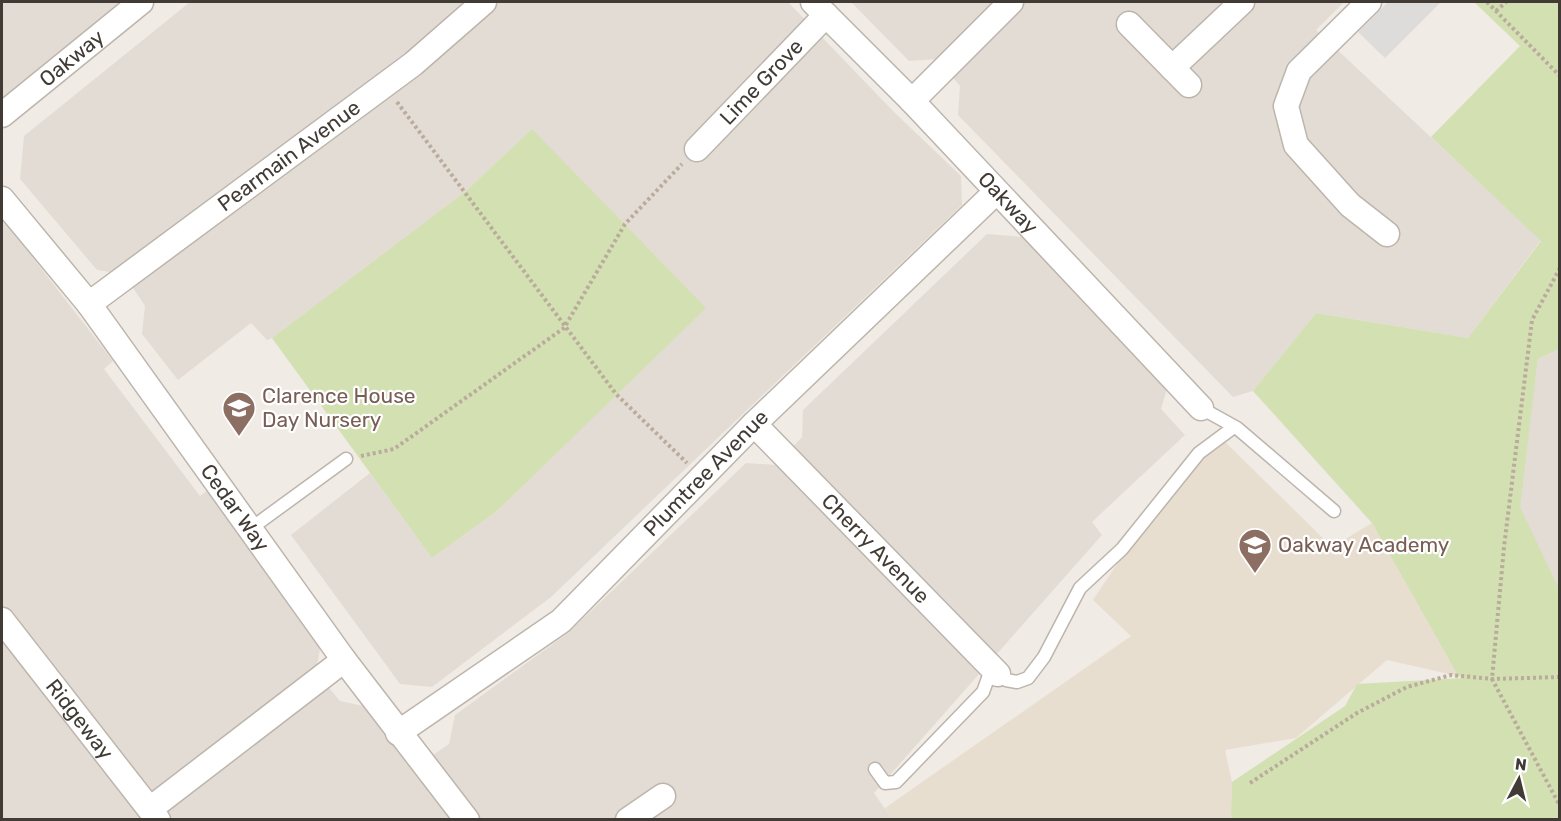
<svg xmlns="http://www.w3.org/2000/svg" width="1561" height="821" viewBox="0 0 1561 821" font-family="Rubik,sans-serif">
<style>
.residential{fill:#e3dcd4}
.education{fill:#e8ded0}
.green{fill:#d2e0b2}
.parking{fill:#dedcda}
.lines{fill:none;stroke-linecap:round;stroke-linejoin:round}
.service-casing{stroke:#bdb5ac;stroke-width:15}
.minor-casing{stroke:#bdb5ac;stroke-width:27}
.path{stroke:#baab9c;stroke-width:4;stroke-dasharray:3 3;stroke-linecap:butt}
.service{stroke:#fff;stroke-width:12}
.minor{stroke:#fff;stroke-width:24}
.labels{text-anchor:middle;stroke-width:4.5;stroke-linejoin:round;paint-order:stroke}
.street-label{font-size:21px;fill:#423b35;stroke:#fff}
.education-label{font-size:21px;fill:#785e54;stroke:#fff;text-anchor:start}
</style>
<rect width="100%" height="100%" fill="#f0ebe5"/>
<path class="residential" d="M2 2H128L2 104Z
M190 2H788L895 113 961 176 962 205 551 597 432 687 400 684 291 535 370 473 432 558 497 511 616 394 532 129 466 191 272 338 267 340 251 323 178 380 142 334 145 306 124 274 97 270 20 179 24 136Z
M851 2H1344L1316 30 1541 240 1468 338 1316 313 1253 391 1233 397 958 115 960 86 937 59 909 61Z
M2 218 113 361 104 369 200 496 209 489 321 643 316 672 340 701 368 707 414 768 449 744 455 715 568 633 746 463 776 465 802 437 803 410 987 234 1023 237 1168 385 1161 409 1185 435 1092 522 1102 535 874 793 892 819H2Z
M1559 349V590L1519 507 1538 359Z"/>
<path class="education" d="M1221 438 1332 547 1372 523 1458 676 1387 660 1296 738 1225 750 1232 782 1231 815 1233 819 892 820 885 808 1131 636 1093 600 1175 477Z"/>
<path class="green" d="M1474 2H1559V349L1538 359 1520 507 1559 589V819H1233L1231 815 1232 782 1345 706 1357 684 1464 678 1458 676 1372 523 1253 391 1316 313 1468 338 1541 241 1431 137 1520 46Z
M532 129 706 308 497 511 432 558 272 338 466 191Z"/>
<path class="parking" d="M1388 2H1441L1385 58 1358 32Z"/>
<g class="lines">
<defs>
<path id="service" d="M1201 408 1237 428 1334 511
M250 529 346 459
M998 674 1006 680 1017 682 1028 678 1044 657 1080 588 1122 549 1199 453 1234 427
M875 769 885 783 896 782 983 692 992 667"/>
<g id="minor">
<path id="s1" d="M813 2 912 101 1201 408"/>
<path d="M1369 2 1299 71 1286 106 1296 145 1350 205 1387 234"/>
<path d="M1129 24 1189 85"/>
<path d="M1172 68 1242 2"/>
<path d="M912 101 1011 2"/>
<path id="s2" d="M2 115 141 2"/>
<path id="s3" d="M697 149 826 15"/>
<path id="s4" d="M2 199 89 304 344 660 467 820"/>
<path id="s5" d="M89 304 413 64 484 2"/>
<path id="s6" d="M754 424 998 674"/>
<path id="s7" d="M2 620 158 820"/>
<path id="s8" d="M398 733 561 621 754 424 996 192"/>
<path d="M150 809 344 660"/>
<path d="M628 820 663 796"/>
</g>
</defs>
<use href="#service" class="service-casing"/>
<use href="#minor" class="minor-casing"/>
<path class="path" d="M1487 2 1560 76
M1496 11 1506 2
M397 102 616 394 687 463
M1560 268 1532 320 1504 547 1492 679 1560 806
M361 456 394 449 564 328 625 224 682 164
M1250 783 1357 713 1407 687 1451 675 1492 679 1560 677"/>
<use href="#service" class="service"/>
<use href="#minor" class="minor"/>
</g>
<defs>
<symbol id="school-pin" viewBox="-11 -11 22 30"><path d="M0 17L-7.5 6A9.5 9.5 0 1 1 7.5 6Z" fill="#8d6e63" stroke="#fff"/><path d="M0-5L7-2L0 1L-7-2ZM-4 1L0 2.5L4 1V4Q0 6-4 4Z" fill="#fff"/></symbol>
</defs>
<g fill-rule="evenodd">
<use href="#school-pin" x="220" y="389" width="38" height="52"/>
<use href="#school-pin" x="1236" y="526" width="38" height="52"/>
</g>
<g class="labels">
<g class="street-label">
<text dy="7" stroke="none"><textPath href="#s2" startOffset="90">Oakway</textPath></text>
<text dy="7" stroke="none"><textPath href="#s3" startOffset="93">Lime Grove</textPath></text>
<text dy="7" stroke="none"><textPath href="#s5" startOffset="249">Pearmain Avenue</textPath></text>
<text dy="7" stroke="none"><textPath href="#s1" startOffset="280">Oakway</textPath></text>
<text dy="7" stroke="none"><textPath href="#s8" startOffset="405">Plumtree Avenue</textPath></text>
<text dy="7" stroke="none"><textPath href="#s4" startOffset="387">Cedar Way</textPath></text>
<text dy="7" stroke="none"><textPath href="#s6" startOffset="174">Cherry Avenue</textPath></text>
<text dy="7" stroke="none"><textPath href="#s7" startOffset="126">Ridgeway</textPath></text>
</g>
<g class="education-label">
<text x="262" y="403">Clarence House<tspan x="262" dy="24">Day Nursery</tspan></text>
<text x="1278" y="552">Oakway Academy</text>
</g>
</g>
<rect width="1561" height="821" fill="none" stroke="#423b35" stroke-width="6"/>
<g transform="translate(1519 779) rotate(7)" stroke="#ffffff" stroke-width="4.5" paint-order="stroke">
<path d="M0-4.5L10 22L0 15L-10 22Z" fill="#423b35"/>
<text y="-9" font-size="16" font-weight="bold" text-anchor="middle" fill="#423b35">N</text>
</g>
</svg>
